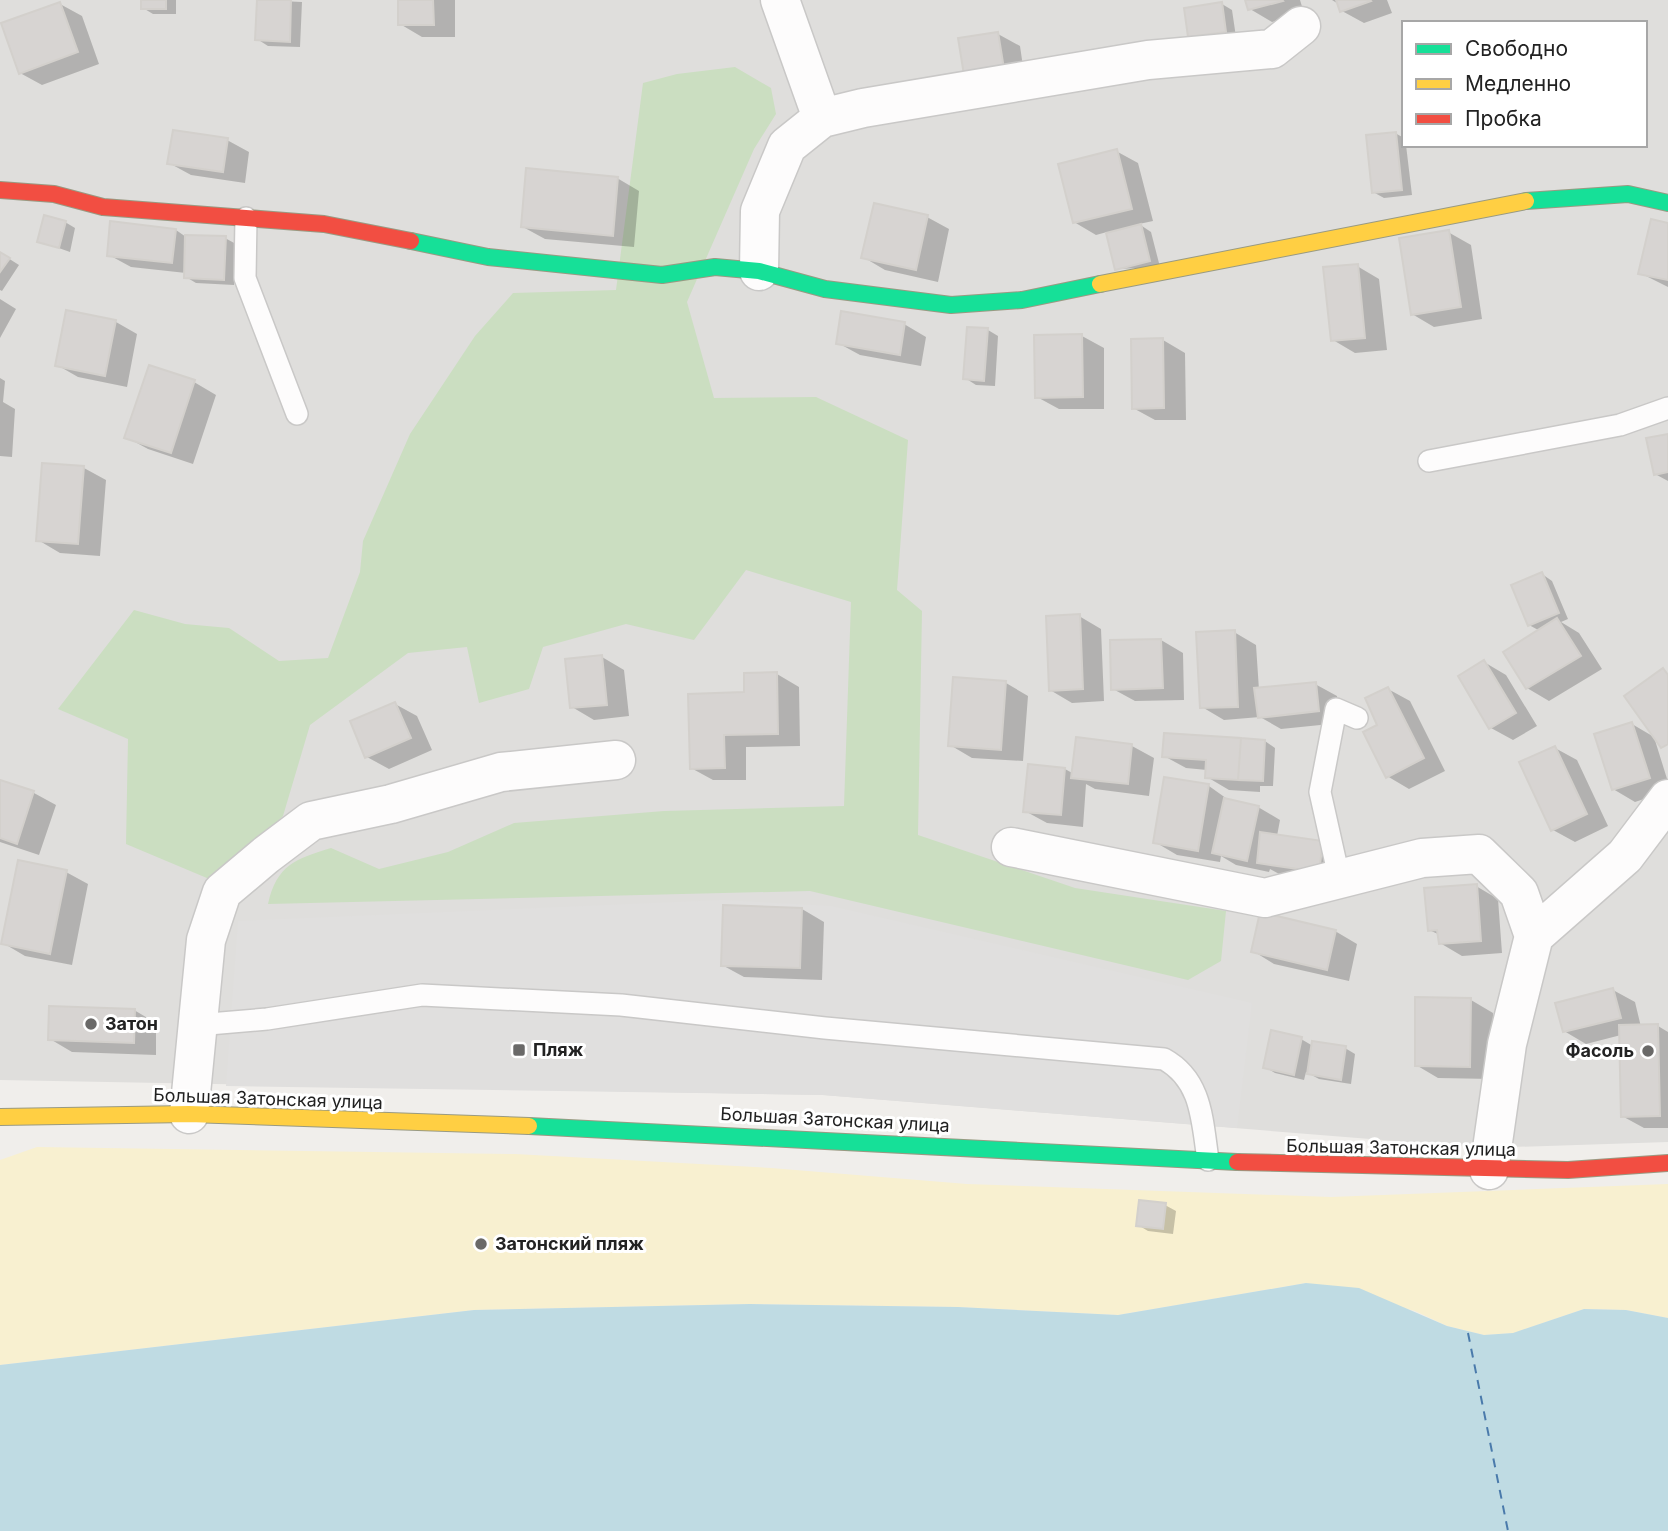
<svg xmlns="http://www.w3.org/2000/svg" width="1668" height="1531" font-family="Inter,sans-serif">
	<rect width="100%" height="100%" fill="#f0eeeb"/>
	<path fill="#dfdedc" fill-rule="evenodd" d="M0 0H1668V1142L1483 1148 823 1095 0 1080ZM1404 23H1645V145H1404Z"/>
	<path fill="#cbdec1" d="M735 67 771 88 776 114 754 149 687 302 714 398 816 397 908 440 897 590 922 611 918 835 1075 888 1226 911 1221 961 1188 980 810 891 268 904C277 865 295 859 331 848L379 869 448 852 514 823 664 811 844 806 851 602 746 570 694 640 626 624 543 647 529 689 479 703 467 647 408 653 310 725 283 816 237 866 214 881 126 844 128 739 58 709 134 610 185 624 229 628 279 661 328 658 360 572 363 541 410 434 475 336 513 293 616 290 643 83 677 74Z"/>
	<path fill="#f8f0d0" d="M37 1147 515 1154 771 1168 967 1184 1331 1197 1668 1184V1318L1626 1310 1584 1309 1514 1333 1484 1335 1447 1326 1415 1311 1306 1283 1118 1315 958 1307 750 1304 474 1310 0 1365V1160Z"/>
	<path fill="#e0dfde" d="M722 900 831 906 1252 1003 1237 1128 823 1095 226 1086 238 921Z"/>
	<path fill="#bfdbe3" d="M1306 1283 1359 1288 1447 1326 1484 1335 1513 1333 1584 1309 1626 1310 1668 1318V1531H0V1365L474 1310 750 1304 958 1307 1118 1315Z"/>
	<path fill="#0003" d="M143 0H176V14H153L143 8Z
		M259 0 302 2 300 47 268 46 257 39Z
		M400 0H455V37H422L400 24Z
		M1247 0H1300L1304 13 1272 22 1250 9Z
		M1332 0H1387L1392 13 1364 23 1342 11 1340 5Z
		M60 4 82 16 99 64 42 85 20 73Z
		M1222 4 1232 10 1236 37 1200 42 1190 36Z
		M998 34 1020 46 1026 87 988 93Z
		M1395 133 1404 138V145H1406L1412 195 1384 198 1373 192Z
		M227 140 249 152 245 183 191 175 169 163Z
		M1116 151 1138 163 1153 221 1139 224 1151 232 1160 267 1117 269 1107 232 1096 235 1074 222Z
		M617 178 639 191 634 247 545 239 523 227Z
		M927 217 949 229 938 282 885 270 863 257Z
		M65 222 75 228 70 252 39 241Z
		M1668 225V287L1640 273Z
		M176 230 186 237 225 238 236 244 234 285 196 283 186 277V273L131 267 109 255Z
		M1448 232 1471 245 1482 319 1434 327 1412 314Z
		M0 253 19 265 2 291 0 290Z
		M1357 266 1379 279 1387 350 1355 353 1333 340Z
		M0 299 16 309 0 338Z
		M116 322 137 334 127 387 78 377 57 365Z
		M904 324 926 337 921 366 860 355 838 343Z
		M988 330 998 336 995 386 976 385 965 378Z
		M1082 336 1104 348V409H1059L1037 397Z
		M1163 340 1185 353 1186 420H1155L1133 408Z
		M150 367 194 382 216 395 193 464 148 449 126 437Z
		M0 378 5 381 3 402 15 409 12 457 0 456Z
		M1668 436V481L1655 474Z
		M84 468 106 480 100 556 60 553 38 540Z
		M1542 574 1552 581 1568 619 1561 622 1579 633 1602 669 1549 701 1527 688 1540 631 1529 625Z
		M1079 616 1101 629 1104 701 1072 703 1050 690Z
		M1234 632 1256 645 1259 690 1315 684 1337 696 1340 723 1281 729 1260 717 1224 720 1202 707Z
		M1161 640 1183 653 1184 700 1135 701 1113 689Z
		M602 657 624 670 629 716 594 720 572 707Z
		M1484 662 1506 675 1537 726 1513 740 1491 728Z
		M777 674 799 687 800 746 746 747V780H713L691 768 746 694Z
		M1006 683 1028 696 1023 761 972 758 950 745Z
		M1388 689 1410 701 1445 771 1409 789 1387 776Z
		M395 704 417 716 432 750 389 769 367 757Z
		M1632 724 1654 737 1668 782V791L1635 802 1613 789Z
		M1265 741 1275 748 1273 786H1260V792L1229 790 1207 777V770L1186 768 1164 756Z
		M1132 746 1154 758 1149 796 1095 789 1086 784 1083 827 1047 823 1025 811 1065 769 1074 774Z
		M1555 748 1577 760 1608 826 1575 842 1553 830Z
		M0 782 34 793 56 805 39 855 0 842Z
		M1209 786 1230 801 1258 807 1280 820 1277 836 1322 842 1341 883 1281 875 1270 869 1269 872 1236 865 1221 856 1220 862 1177 855 1155 842Z
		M66 872 88 884 72 965 25 956 3 943Z
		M1476 886 1498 899 1502 953 1462 956 1440 943V935L1429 930Z
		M802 909 824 922 822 980 744 977 722 965Z
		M1335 931 1357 944 1349 981 1274 964 1253 951Z
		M1613 990 1635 1002 1641 1027 1658 1026 1668 1032V1128H1644L1622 1116 1621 1035 1586 1044 1564 1031Z
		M1471 1000 1493 1013 1492 1079 1438 1078 1416 1065Z
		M134 1010 156 1023V1055L72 1052 50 1039Z
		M1301 1039 1313 1046 1345 1048 1355 1054 1351 1084 1319 1079 1306 1072 1304 1080 1275 1073 1265 1067Z
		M1165 1205 1176 1211 1173 1234 1148 1231 1138 1225Z"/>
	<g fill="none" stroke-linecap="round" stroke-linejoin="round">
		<path stroke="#4a7aab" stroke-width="2" stroke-dasharray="9 7" stroke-linecap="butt" d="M1468 1333 1508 1531"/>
	</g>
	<path fill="#d7d4d2" stroke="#d3d0cc" stroke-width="2" d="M141 0H166V9H141Z
		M257 0H291L290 42 255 40Z
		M398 0H433L434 25H398Z
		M1245 0H1282L1283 1 1248 10Z
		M1336 0H1370L1371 1 1340 12Z
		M60 2 78 52 19 74 1 23Z
		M1222 2 1226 32 1188 37 1184 8Z
		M998 32 1005 75 965 81 958 38Z
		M173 130 228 138 223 172 167 164Z
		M1396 132 1402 190 1372 193 1366 135Z
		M1117 149 1132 209 1073 223 1058 164Z
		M526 168 618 177 613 236 521 227Z
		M874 203 928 215 916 270 861 258Z
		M44 215 66 221 59 248 37 242Z
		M1651 219 1668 223V280L1638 274Z
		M110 221 176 229 172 263 107 256Z
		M1141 224 1150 261 1115 270 1106 233Z
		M1449 230 1461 307 1411 315 1399 238Z
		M185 235 226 236 224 280 184 278Z
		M0 252 10 258 0 272Z
		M1358 264 1365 338 1331 341 1323 267Z
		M66 310 116 320 105 376 55 366Z
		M841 311 905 322 900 355 836 344Z
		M967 327 988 328 984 381 963 379Z
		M1082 334 1083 397 1035 398 1034 335Z
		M1163 338 1164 408 1132 409 1131 339Z
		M149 365 195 380 171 453 124 438Z
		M1668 434V472L1654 475 1646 438Z
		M42 463 84 466 78 544 36 541Z
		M1542 572 1559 613 1528 626 1511 585Z
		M1080 614 1083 689 1049 691 1046 616Z
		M1557 618 1581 656 1526 689 1503 652Z
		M1235 630 1238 707 1200 708 1196 632Z
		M1161 639 1163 688 1111 690 1110 640Z
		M602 655 607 705 570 708 565 659Z
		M1484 660 1516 713 1489 729 1458 676Z
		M1663 668 1668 675V744L1661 748 1624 696Z
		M777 672 778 734 724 735 725 768 690 769 688 694 744 692V673Z
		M953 677 1006 681 1001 750 948 746Z
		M1316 682 1319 711 1258 718 1254 688Z
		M1388 687 1424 758 1386 778 1363 732 1377 725 1365 698Z
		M395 702 411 738 365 758 350 721Z
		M1632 722 1650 778 1612 790 1594 734Z
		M1164 733 1241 738 1238 780 1205 778 1206 760 1162 757Z
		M1076 737 1132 744 1128 784 1071 778Z
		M1241 738 1265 740 1263 781 1238 780Z
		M1555 746 1587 814 1551 831 1519 762Z
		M1028 764 1065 768 1061 815 1023 812Z
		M1164 777 1209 784 1198 851 1153 843Z
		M0 780 34 791 17 844 0 838Z
		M1224 798 1259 806 1247 861 1212 853Z
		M1260 832 1323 841 1319 872 1257 863Z
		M18 860 67 870 50 954 1 944Z
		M1477 884 1481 941 1439 944 1437 930 1428 931 1424 888Z
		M723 905 802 908 800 968 721 966Z
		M1260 912 1336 930 1327 970 1251 952Z
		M1613 988 1621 1018 1563 1032 1555 1003Z
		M1415 997 1471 998 1470 1067 1415 1066Z
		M49 1006 135 1009 134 1043 48 1040Z
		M1658 1024 1660 1116 1621 1117 1619 1025Z
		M1271 1030 1302 1037 1294 1075 1263 1068Z
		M1312 1041 1346 1046 1341 1080 1307 1074Z
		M1139 1200 1166 1203 1163 1229 1136 1226Z"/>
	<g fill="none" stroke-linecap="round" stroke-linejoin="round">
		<defs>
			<path id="lane" d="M246 218 245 278 297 414
				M1429 461 1620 425 1668 408
				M1339 877 1320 792 1336 709 1357 718
				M197 1025 267 1019 422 995 621 1005 825 1028 1164 1059C1202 1080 1202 1120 1208 1160"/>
			<path id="street" d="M780 0 822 118
				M759 271 760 211 787 146 822 118 863 108 1148 60 1272 49 1301 26
				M1011 847 1265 898 1422 858 1479 854 1519 893 1534 936 1507 1044 1489 1170
				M1534 936 1625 856 1668 799
				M189 1114 206 940 222 892 266 855 311 821 391 804 501 772 616 760"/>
			<path id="fast" d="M1526 201 1628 194 1668 203
				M411 241 488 257 662 275 715 267 759 271 825 289 951 305 1022 300 1100 284
				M529 1126 1237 1162"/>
			<path id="slow" d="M1100 284 1526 201
				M0 1117 189 1114 529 1126"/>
			<path id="jam" d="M0 190 54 194 103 207 324 224 411 241
				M1237 1162 1568 1170 1668 1163"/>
		</defs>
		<use href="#lane" stroke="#c9c8c7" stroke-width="24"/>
		<use href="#street" stroke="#c9c8c7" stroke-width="41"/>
		<use href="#fast" stroke="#999a82" stroke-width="18"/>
		<use href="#slow" stroke="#999a82" stroke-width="18"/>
		<use href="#jam" stroke="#999a82" stroke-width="18"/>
		<use href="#lane" stroke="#fdfcfc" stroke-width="21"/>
		<use href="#street" stroke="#fdfcfc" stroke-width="38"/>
		<use href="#fast" stroke="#16e098" stroke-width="16"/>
		<use href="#slow" stroke="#ffcf43" stroke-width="16"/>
		<use href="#jam" stroke="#f24e42" stroke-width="16"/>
	</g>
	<g fill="#6a6968" stroke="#fff" stroke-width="2.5">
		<circle cx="91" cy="1024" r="7"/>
		<rect x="512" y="1043" width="14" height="14" rx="3.5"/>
		<circle cx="1648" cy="1051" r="7"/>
		<circle cx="481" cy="1244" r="7"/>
	</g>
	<g text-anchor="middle" stroke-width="6" stroke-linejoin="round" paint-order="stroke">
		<g font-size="18" font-weight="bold" fill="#222" stroke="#fff" text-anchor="start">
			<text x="105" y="1030">Затон</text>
			<text x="533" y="1056">Пляж</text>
			<text x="1634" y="1057" text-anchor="end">Фасоль</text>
			<text x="495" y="1250">Затонский пляж</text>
		</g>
		<g font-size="18" fill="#222" stroke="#fff">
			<text transform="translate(268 1099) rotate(2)" y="6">Большая Затонская улица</text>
			<text transform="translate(835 1120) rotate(3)" y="6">Большая Затонская улица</text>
			<text transform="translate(1401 1148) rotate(1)" y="6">Большая Затонская улица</text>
		</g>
	</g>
	<rect x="1402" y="21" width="245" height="126" fill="#ffffff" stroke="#a7a7a7" stroke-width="2"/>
	<rect x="1416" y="44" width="35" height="10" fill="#16e098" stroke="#a7a7a7" stroke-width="2"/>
	<text x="1465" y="56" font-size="21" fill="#222222">Свободно</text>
	<rect x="1416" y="79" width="35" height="10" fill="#ffcf43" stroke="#a7a7a7" stroke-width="2"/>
	<text x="1465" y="91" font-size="21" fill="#222222">Медленно</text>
	<rect x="1416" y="114" width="35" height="10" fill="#f24e42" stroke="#a7a7a7" stroke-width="2"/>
	<text x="1465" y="126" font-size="21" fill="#222222">Пробка</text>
</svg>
